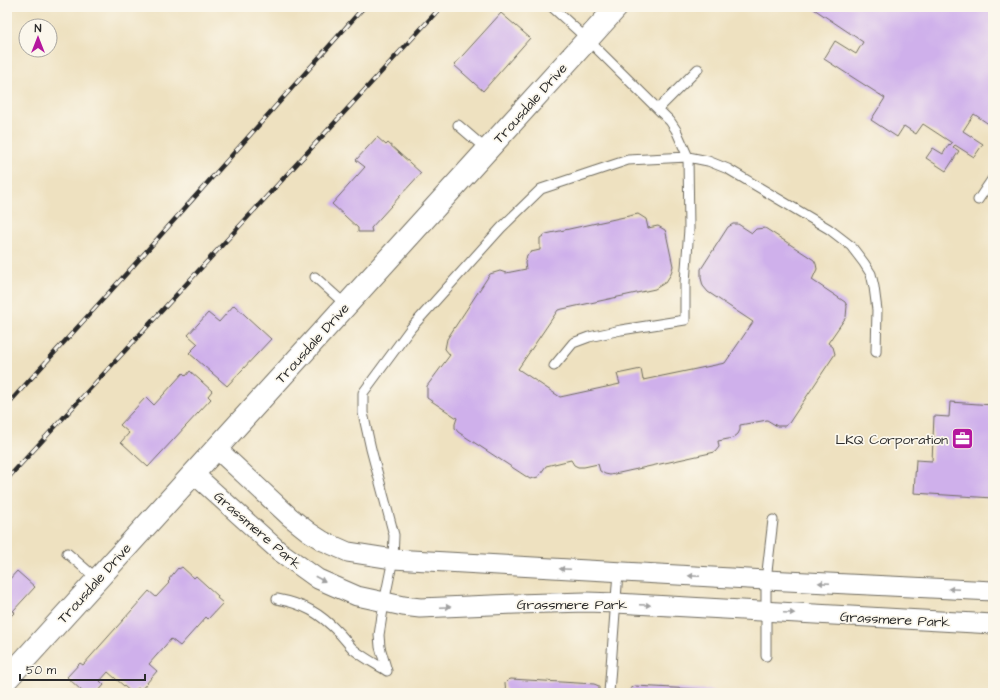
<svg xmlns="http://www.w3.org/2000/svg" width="1000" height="700" font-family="'Architects Daughter',sans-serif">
	<rect width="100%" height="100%" fill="#fbf7ec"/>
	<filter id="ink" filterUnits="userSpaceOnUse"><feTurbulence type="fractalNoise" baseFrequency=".025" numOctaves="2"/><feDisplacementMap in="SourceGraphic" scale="8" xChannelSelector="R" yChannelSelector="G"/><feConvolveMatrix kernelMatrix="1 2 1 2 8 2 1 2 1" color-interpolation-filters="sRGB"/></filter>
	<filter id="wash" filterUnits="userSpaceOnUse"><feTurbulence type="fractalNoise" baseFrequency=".012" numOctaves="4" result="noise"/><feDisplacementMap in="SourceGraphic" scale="16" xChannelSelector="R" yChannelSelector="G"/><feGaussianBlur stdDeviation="0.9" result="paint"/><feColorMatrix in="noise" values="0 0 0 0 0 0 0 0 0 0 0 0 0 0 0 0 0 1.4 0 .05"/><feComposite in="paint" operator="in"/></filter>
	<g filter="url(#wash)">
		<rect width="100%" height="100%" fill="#eee1c0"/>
		<g id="blocks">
			<path fill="#cfb0eb" d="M811 7H993V127L974 114 963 131 983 144 974 157 955 145 953 147 959 151 946 171 926 158 933 148 943 154 949 144 950 145 952 143 923 124 916 134 904 126 897 137 871 120 885 98 824 59 835 41 856 54 863 42Z
				M501 13 530 38 483 91 454 65Z
				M377 137 386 145 388 143 421 173 371 228 372 232H358V228L332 204 365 167 356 160Z
				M638 214 646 219 648 228 658 226 665 230 666 233 673 266 671 274 666 282 655 289 558 310 518 369 560 397 620 384 617 374 641 369 643 380 725 363 753 322 708 292 703 286 701 278V269L728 227 733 224H738L752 233 756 229 765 228 814 260 816 264 817 269 812 280 845 302 847 306 846 317 828 343 833 347 835 354 789 423 785 426H777L767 420 740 425V430L738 434 733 438 718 441 719 447 715 452 610 475 605 474 600 471 598 464 584 467H578L574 465 571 460 546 466 538 477 530 479 458 432 455 428V424L457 418 427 398V386L450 355 445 349 447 339 490 274 500 271 506 273 526 269 525 263 527 255 531 252 540 250V238L546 234Z
				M234 305 271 339 227 386 189 353 198 344 188 335 208 313 219 322Z
				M190 371 212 391 208 396 211 399 148 467 121 442 129 433 120 425 146 397 154 405 183 373 186 376Z
				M950 402 993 405V498L914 493 916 460 932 461 934 416 949 417Z
				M182 567 194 578 196 576 218 596 217 598 223 603 208 619 206 617 180 646 171 639 149 664 157 671 141 690 138 688 132 693 108 672 100 681 104 685 97 693H84L67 677 80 663 83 665 149 591 156 597 169 583 168 582 170 580 169 579 178 568 179 569Z
				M17 571 35 587 13 611 15 612 7 620V582Z
				M511 679 594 684 599 686V693H506L505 683 508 680Z
				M635 686 712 690 720 693H629L630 689Z"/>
		</g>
	</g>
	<g filter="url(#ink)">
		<use href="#blocks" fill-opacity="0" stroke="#6f6b5f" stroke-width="1"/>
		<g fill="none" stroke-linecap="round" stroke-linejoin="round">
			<defs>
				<path id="lane" d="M658 109 698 69
					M458 125 487 150
					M978 200 993 178
					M315 277 346 305
					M554 366 573 343 589 337 621 330 685 320V282L689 229 688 157 708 161 728 169 829 229 851 246 864 263 871 274 874 287 877 310 876 352
					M67 553 97 579
					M277 599C304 604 320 613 339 633 344 638 348 644 353 649 364 658 376 664 387 671L380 647 379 635 384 603 393 559 394 535 371 449 363 413V393L411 328 501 228 541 189 628 160 688 157 676 130 670 121 587 39 552 7
					M766 656V580L773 520
					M609 693 618 572"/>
				<path id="street" d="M217 449 290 517 309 532 323 541 348 552 393 559 766 580 993 591
					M194 474 279 551 318 579 357 596 403 606 420 608 516 604 586 602 616 603 993 624"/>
				<path id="secondary" d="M7 679 617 7"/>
			</defs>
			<use href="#lane" stroke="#6f6b5f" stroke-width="11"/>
			<use href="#street" stroke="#6f6b5f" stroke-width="21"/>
			<use href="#secondary" stroke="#6f6b5f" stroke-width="24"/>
			<use href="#lane" stroke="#fff" stroke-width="9"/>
			<use href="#street" stroke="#fff" stroke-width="19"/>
			<use href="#secondary" stroke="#fff" stroke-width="22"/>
			<defs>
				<path id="rail" d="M7 405 135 264 364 7
					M7 479 441 7"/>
			</defs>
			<use href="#rail" stroke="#2b2b2b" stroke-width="4.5"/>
			<use href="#rail" stroke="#fbf7ec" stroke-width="3" stroke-dasharray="9" stroke-linecap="butt"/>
		</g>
		<defs><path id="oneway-solid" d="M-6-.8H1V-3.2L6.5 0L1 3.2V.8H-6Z"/></defs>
		<g fill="#a0a0a0">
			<use href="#oneway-solid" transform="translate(565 569) rotate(-177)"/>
			<use href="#oneway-solid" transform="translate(694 576) rotate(-177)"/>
			<use href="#oneway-solid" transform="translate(320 579) rotate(28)"/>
			<use href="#oneway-solid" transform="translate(824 583) rotate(-177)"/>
			<use href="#oneway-solid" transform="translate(954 589) rotate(-177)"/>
			<use href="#oneway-solid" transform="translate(645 605) rotate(3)"/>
			<use href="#oneway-solid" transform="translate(445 607) rotate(-2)"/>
			<use href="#oneway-solid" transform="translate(789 613) rotate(3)"/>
		</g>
	</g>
	<defs>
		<symbol id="office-square" viewBox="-11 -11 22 22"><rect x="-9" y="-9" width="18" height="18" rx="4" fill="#b5179e" stroke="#fbf7ec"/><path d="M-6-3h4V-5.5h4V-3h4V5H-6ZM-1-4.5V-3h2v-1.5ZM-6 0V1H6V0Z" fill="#fff"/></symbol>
	</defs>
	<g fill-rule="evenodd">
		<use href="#office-square" x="950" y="426" width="25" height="25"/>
	</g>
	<g text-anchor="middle" stroke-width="3.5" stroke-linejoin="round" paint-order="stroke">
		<g font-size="14" fill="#2b2b2b" stroke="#fbf7ec">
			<text transform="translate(530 103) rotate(-48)" y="5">Trousdale Drive</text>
			<text transform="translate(312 343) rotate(-48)" y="5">Trousdale Drive</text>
			<text transform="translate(258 530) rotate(41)" y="5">Grassmere Park</text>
			<text transform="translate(94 583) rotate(-48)" y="5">Trousdale Drive</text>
			<text x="572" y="609">Grassmere Park</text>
			<text transform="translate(895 619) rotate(3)" y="5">Grassmere Park</text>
		</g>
		<g font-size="14" fill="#2b2b2b" stroke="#fbf7ec" text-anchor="end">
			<text x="948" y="444">LKQ Corporation</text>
		</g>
	</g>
	<rect width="1000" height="700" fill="none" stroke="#fbf7ec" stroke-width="24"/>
	<g transform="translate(38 38)"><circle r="19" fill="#fbf7ec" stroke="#a8a59f"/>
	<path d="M0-3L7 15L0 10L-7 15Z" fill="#b5179e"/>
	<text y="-6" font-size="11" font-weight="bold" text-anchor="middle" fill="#2b2b2b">N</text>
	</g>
	<path d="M20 674v6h125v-6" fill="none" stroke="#2b2b2b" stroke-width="2"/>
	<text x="26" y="674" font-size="12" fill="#2b2b2b" stroke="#fbf7ec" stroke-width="3" paint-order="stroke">50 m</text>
</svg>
